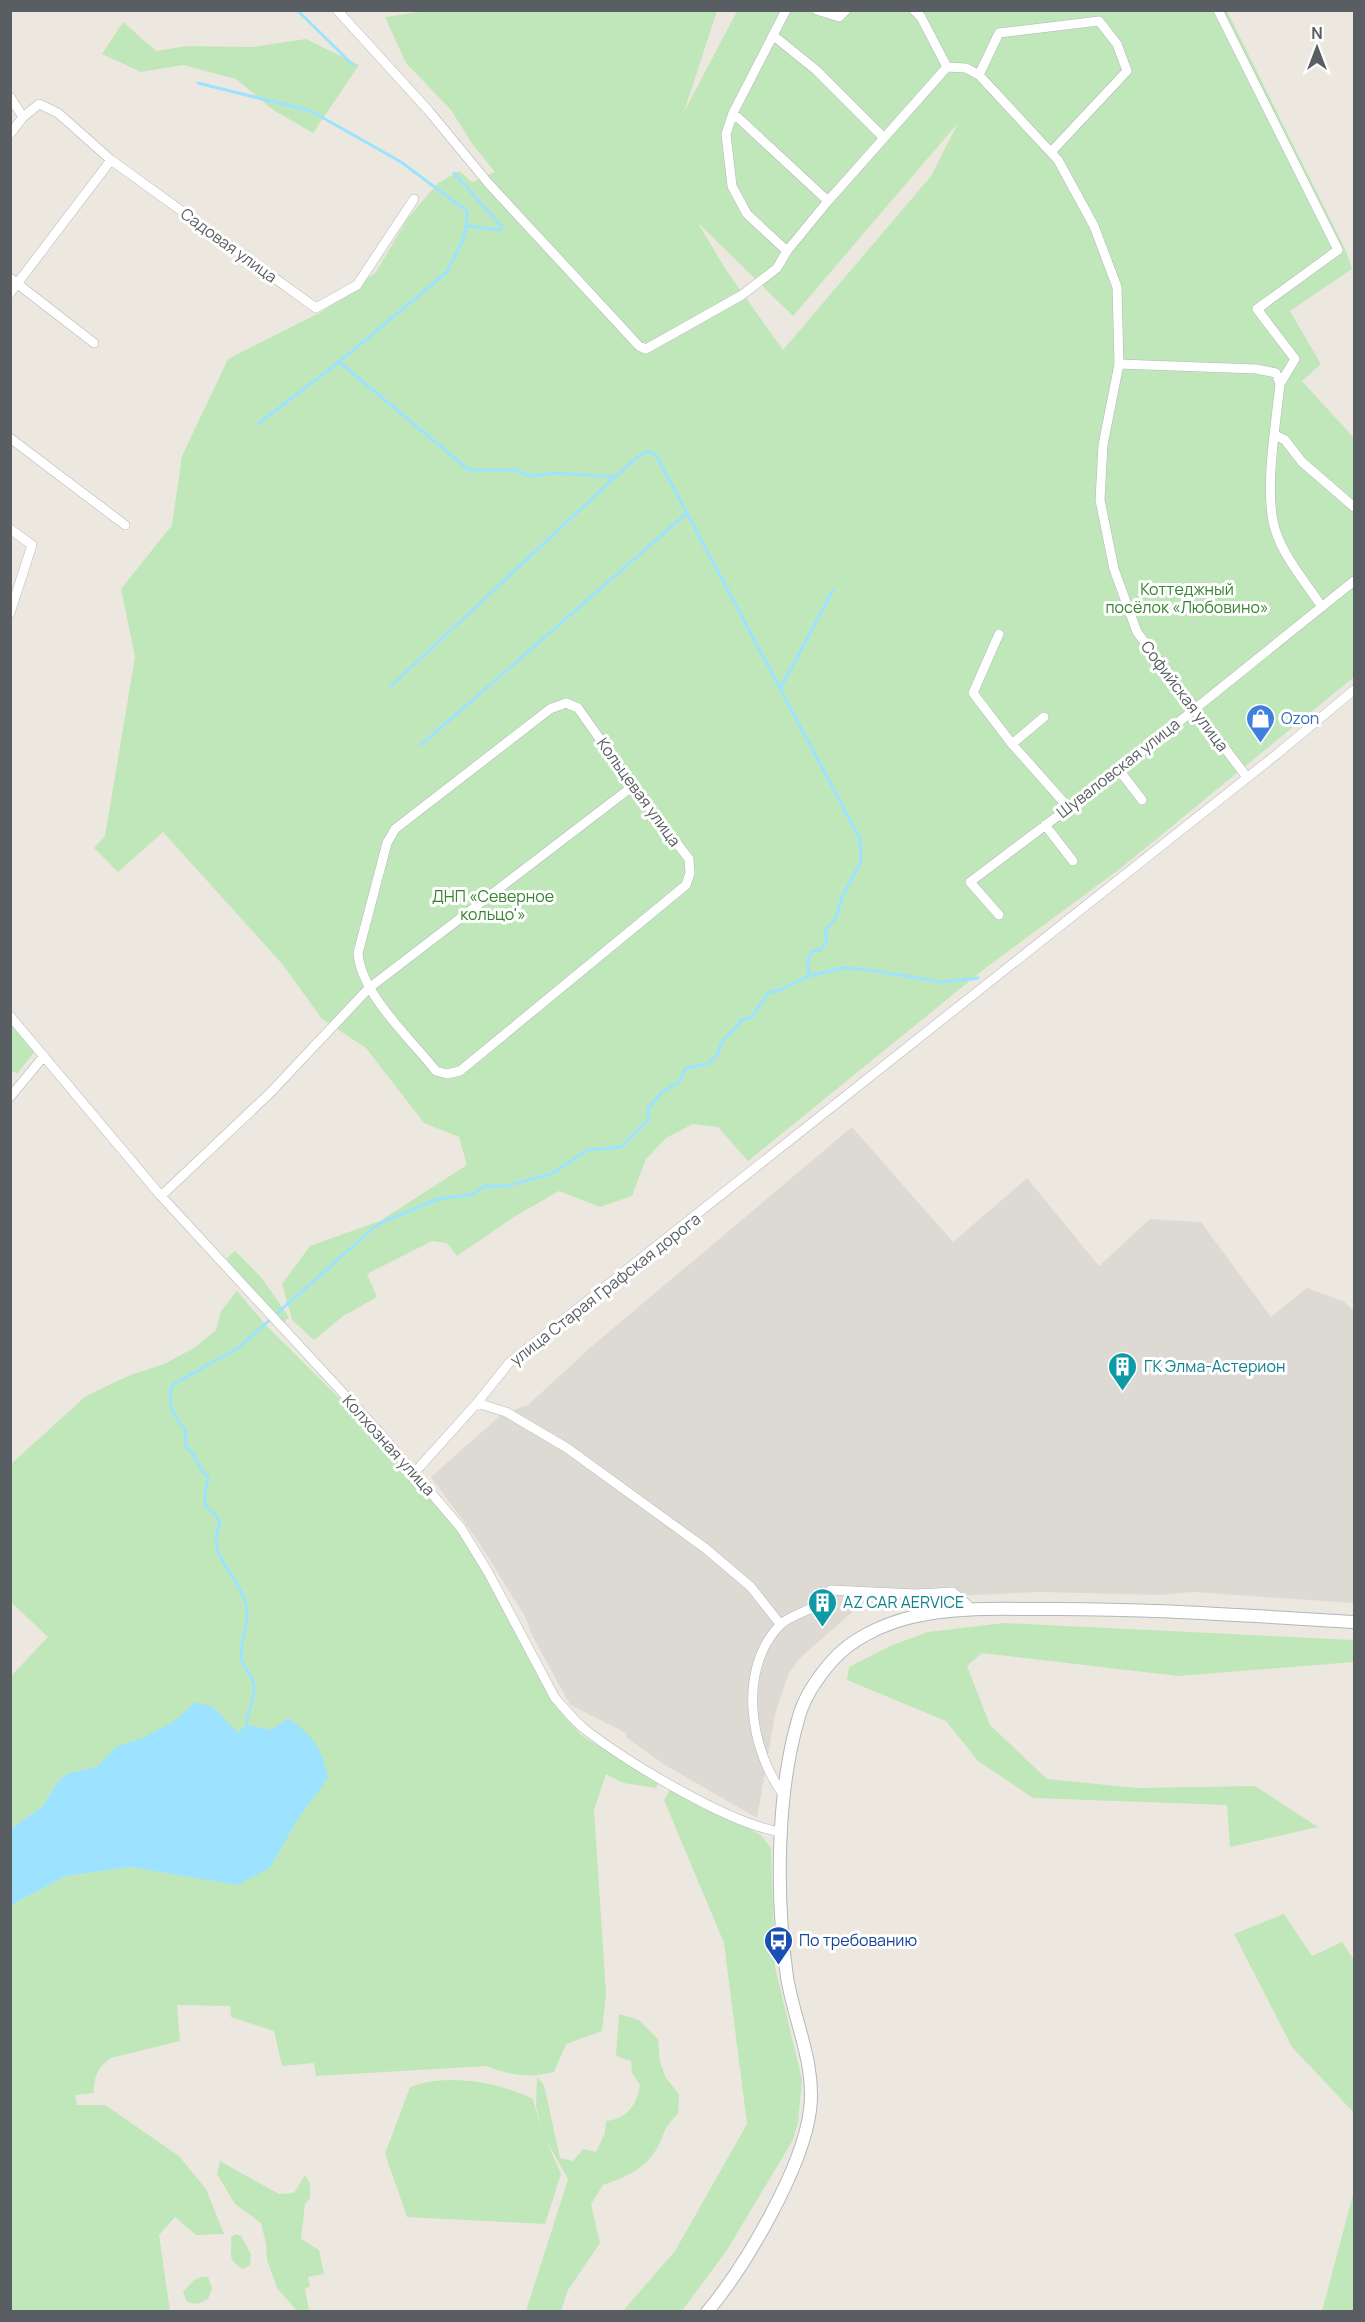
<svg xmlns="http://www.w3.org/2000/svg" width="1365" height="2322" font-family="Manrope,sans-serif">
	<rect width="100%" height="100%" fill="#ede8df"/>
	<path fill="#dddad4" d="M852 1127 953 1242 1027 1178 1099 1266 1150 1219 1201 1222 1271 1317 1307 1288 1343 1301 1354 1311V1603L1193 1592 1160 1595 1040 1592 866 1600 801 1657 789 1673 776 1710 757 1818 665 1765 626 1737V1733L570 1705 531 1633 526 1618 476 1538 431 1477 502 1414 528 1405 591 1347Z"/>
	<path fill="#c0e7b9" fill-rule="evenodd" d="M432 10 717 11 684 112 737 11H1227L1346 251 1352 269 1290 311 1321 364 1302 381 1354 438V677L1121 868 987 967 748 1161 718 1127 693 1124 666 1138 646 1159 632 1196 600 1207 559 1191 514 1217 457 1256 447 1243 432 1241 367 1274 377 1297 343 1316 314 1340 292 1320 282 1284 310 1246 380 1221 467 1165 459 1137 424 1123 366 1048 322 1019 283 965 163 832 118 872 94 848 105 836 135 657 121 589 172 525 182 456 228 359 321 312 376 272 408 218 438 183 459 171 472 182 495 172 473 145 451 110 406 63 385 17ZM958 123 931 176 783 350 726 270 698 223 793 316Z
		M123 22 156 51 186 46 253 47 306 39 359 65 313 133 273 110 236 79 183 65 141 72 102 54Z
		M10 1023 35 1051 17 1074 14 1071 11 1074Z
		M235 1251 261 1277 289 1317 283 1324 226 1259Z
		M237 1291 265 1324 386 1445 456 1529 486 1577 555 1706 582 1736 659 1782 656 1788 623 1783 606 1774 594 1810 606 1994 602 2031 566 2044 554 2072C529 2078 511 2076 487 2066L316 2076 314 2063 282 2066 274 2031 231 2017 230 2006 177 2005 180 2041 111 2058C97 2068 94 2077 94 2093L75 2095 77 2105H105L179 2156 206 2189 224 2234 196 2235 175 2217 159 2235 170 2311H11V1905L66 1876 131 1867 97 1767 69 1773 59 1780 43 1806 11 1829 10 1677 48 1637 11 1602V1464L86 1396 130 1375 164 1364 194 1348 216 1330 221 1311Z
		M1004 1623 1354 1640V1662L1178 1676 982 1653 967 1666 990 1725 1047 1779 1137 1788 1255 1786 1318 1827 1230 1847 1227 1805 1033 1798 978 1761 946 1721 847 1680 849 1667 890 1646 928 1632Z
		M671 1788 761 1835 771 1848 775 1967 802 2080 798 2122 793 2140 727 2250 682 2311 622 2312 675 2251 747 2124 724 1943 664 1800Z
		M1284 1914 1312 1956 1342 1942 1354 1960V2113L1292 2047 1234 1934Z
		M619 2014 639 2020 658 2039 660 2062 666 2078 679 2094 678 2114C660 2130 665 2138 654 2153 640 2172 623 2178 603 2185L591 2204 600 2243 568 2290 561 2311H526L568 2179 546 2140 561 2174 545 2224 407 2217 385 2154 410 2087C447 2073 499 2082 533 2099L543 2135 536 2106 537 2077 544 2085 560 2158 573 2161 583 2149 596 2152 605 2133 606 2121C627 2119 637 2105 640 2085L632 2073 631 2061 616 2056Z
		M220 2161 279 2194 294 2193 305 2175 310 2184V2198L305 2204 301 2239 319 2250 324 2274 308 2277 310 2286 305 2289 309 2311H297L277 2288 267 2260 266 2244 261 2223 235 2204 217 2174Z
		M1354 2191V2311H1322Z
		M236 2234 241 2236 251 2254 250 2265 243 2269C225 2258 233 2254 231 2237Z
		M202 2277H208L212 2288 208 2299 198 2304 187 2302 183 2292 194 2280Z"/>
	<path fill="#9de3ff" d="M195 1702 213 1707 237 1732 249 1725 271 1730 288 1718C312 1735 323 1749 328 1778L297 1820 270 1868 237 1885 131 1867 66 1876 11 1905V1829L43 1806 59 1780 69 1773 97 1767 116 1747 142 1738 176 1720Z"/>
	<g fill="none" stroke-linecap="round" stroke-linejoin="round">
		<path stroke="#9de3ff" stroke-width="3" d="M297 10 353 65
			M198 83 311 111 401 162 467 211C467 242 458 246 447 272L339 362
			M454 173 501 226 500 230 467 226
			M259 423 339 362 469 470H514L532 476 555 473 615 477
			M780 689 833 590
			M421 745 687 513
			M809 976 843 968 870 970 941 982 978 978
			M246 1726C247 1712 256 1699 254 1685 253 1675 241 1666 241 1655 241 1638 250 1622 246 1604 240 1577 204 1554 220 1524 217 1515 214 1514 208 1508 200 1499 208 1487 208 1477 196 1468 200 1457 186 1447L185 1429C173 1416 167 1403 172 1385L238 1348 378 1224 438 1199 471 1195 485 1186H506L551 1174 588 1150 621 1147 648 1120V1109L661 1093 680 1081 685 1069 709 1063 718 1054C720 1036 734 1034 741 1020L752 1017 768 993 782 989 809 976 808 960 812 951 820 950 827 941 825 930 836 918 842 897 861 861 860 839 656 455 648 451 640 455 615 477 391 686"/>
		<defs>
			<path id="minor" d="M337 10 428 110 489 184 639 346 646 349 742 295 777 268 787 251 828 201 947 67 966 68 979 75 1058 160 1094 226 1117 287 1119 364 1103 445 1100 500 1114 569 1137 632 1246 776
				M786 10 733 113 726 134 732 186 747 214 787 251
				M817 10 839 17 846 10
				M914 10 921 17 947 67
				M1218 10 1338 250 1257 309 1295 359 1280 384
				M774 36 816 70 883 137
				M979 75 999 33 1099 21 1117 44 1127 71 1051 152
				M10 97 23 117
				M733 113 828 201
				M10 134 23 117 39 104 58 113 111 160 316 308 357 285 414 199
				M10 278 94 343
				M10 293 111 160
				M1119 364 1256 369 1276 373 1280 384C1276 423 1263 497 1276 532 1285 559 1307 584 1322 607
				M1275 435 1285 440 1302 462 1354 507
				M10 438 125 525
				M10 529 32 545 10 613
				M999 634 973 693 1012 744 1068 807
				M566 703 578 708 633 786 689 859 690 873 686 885 460 1071 447 1074 436 1071C410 1038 361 994 358 953L387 843 395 829 550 709Z
				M1012 744 1044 717
				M1119 770 1142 800
				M1045 825 1073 861
				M999 915 970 882 1119 770 1354 581
				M10 1016 161 1196 380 1433 461 1528 488 1572 555 1698C565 1709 575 1722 587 1731 629 1763 732 1826 782 1832
				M10 1097 44 1056
				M161 1196 270 1093 369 988 633 786
				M477 1403 506 1412 567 1448 705 1548 751 1587 780 1624
				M415 1472 477 1403 509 1363 1277 754 1354 690
				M785 1797C750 1751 737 1671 779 1626 788 1616 804 1613 815 1606 821 1602 826 1595 831 1590L916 1594 953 1592 972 1609"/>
			<path id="secondary" d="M707 2312C745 2267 803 2168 810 2110 816 2064 794 2021 787 1977 776 1899 776 1796 798 1720 803 1699 818 1677 832 1661 851 1639 883 1624 912 1617 954 1607 998 1609 1040 1609 1145 1608 1250 1616 1354 1622"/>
		</defs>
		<use href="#minor" stroke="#b2b7bb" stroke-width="10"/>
		<use href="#secondary" stroke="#b1b7bc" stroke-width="14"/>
		<use href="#minor" stroke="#fff" stroke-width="9"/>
		<use href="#secondary" stroke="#fff" stroke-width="12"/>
	</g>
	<defs>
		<symbol id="shop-pin" viewBox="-11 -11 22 30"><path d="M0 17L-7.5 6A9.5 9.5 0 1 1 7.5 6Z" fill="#3f7fe0" stroke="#fff"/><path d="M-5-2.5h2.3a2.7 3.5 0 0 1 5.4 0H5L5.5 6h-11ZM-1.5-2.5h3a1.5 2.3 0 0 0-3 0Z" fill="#fff"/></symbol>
		<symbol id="building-pin" viewBox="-11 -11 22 30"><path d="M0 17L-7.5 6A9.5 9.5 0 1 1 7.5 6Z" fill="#0f9aa8" stroke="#fff"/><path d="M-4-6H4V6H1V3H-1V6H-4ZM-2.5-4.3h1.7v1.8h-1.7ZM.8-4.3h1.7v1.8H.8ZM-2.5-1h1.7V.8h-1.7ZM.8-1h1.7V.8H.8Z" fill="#fff"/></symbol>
		<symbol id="bus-pin" viewBox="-11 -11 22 30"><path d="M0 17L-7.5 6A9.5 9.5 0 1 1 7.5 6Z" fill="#1a4fb4" stroke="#fff"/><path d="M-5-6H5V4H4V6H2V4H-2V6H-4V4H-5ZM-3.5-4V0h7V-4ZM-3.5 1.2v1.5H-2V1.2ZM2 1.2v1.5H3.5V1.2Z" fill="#fff"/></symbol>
	</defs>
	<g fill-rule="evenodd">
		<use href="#shop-pin" x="1244" y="702" width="33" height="45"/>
		<use href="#building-pin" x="1106" y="1350" width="33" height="45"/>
		<use href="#building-pin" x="806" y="1586" width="33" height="45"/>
		<use href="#bus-pin" x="762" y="1924" width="33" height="45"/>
	</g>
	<g text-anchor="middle" stroke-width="6" stroke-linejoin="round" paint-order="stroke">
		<g font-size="16" fill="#585e62" stroke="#fff">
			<text transform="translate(229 245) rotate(36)" y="6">Садовая улица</text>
			<text transform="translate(1185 696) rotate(53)" y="6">Софийская улица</text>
			<text transform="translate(1118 768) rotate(-38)" y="6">Шуваловская улица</text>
			<text transform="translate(639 792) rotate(54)" y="6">Кольцевая улица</text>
			<text transform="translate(605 1289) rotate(-38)" y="6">улица Старая Графская дорога</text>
			<text transform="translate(389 1445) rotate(48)" y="6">Колхозная улица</text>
		</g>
		<g font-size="16" fill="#37842e" stroke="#fff">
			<text x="1187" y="595">Коттеджный<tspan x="1187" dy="18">посёлок «Любовино»</tspan></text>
			<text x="493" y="902">ДНП «Северное<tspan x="493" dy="18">кольцо'»</tspan></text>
		</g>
		<g font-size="16" fill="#366cbe" stroke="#fff" text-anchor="start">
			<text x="1281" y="724">Ozon</text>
		</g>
		<g font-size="16" fill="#0d838f" stroke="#fff" text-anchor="start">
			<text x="1144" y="1372">ГК Элма-Астерион</text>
			<text x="843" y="1608">AZ CAR AERVICE</text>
		</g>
		<g font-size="16" fill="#164399" stroke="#fff" text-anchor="start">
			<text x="799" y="1946">По требованию</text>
		</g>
	</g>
	<rect width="1365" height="2322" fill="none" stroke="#585e62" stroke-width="24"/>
	<g transform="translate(1317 48)" stroke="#ffffff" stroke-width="4.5" paint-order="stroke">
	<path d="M0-4.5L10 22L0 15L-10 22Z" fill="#585e62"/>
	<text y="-9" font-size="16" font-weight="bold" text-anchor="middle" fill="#585e62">N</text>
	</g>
</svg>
